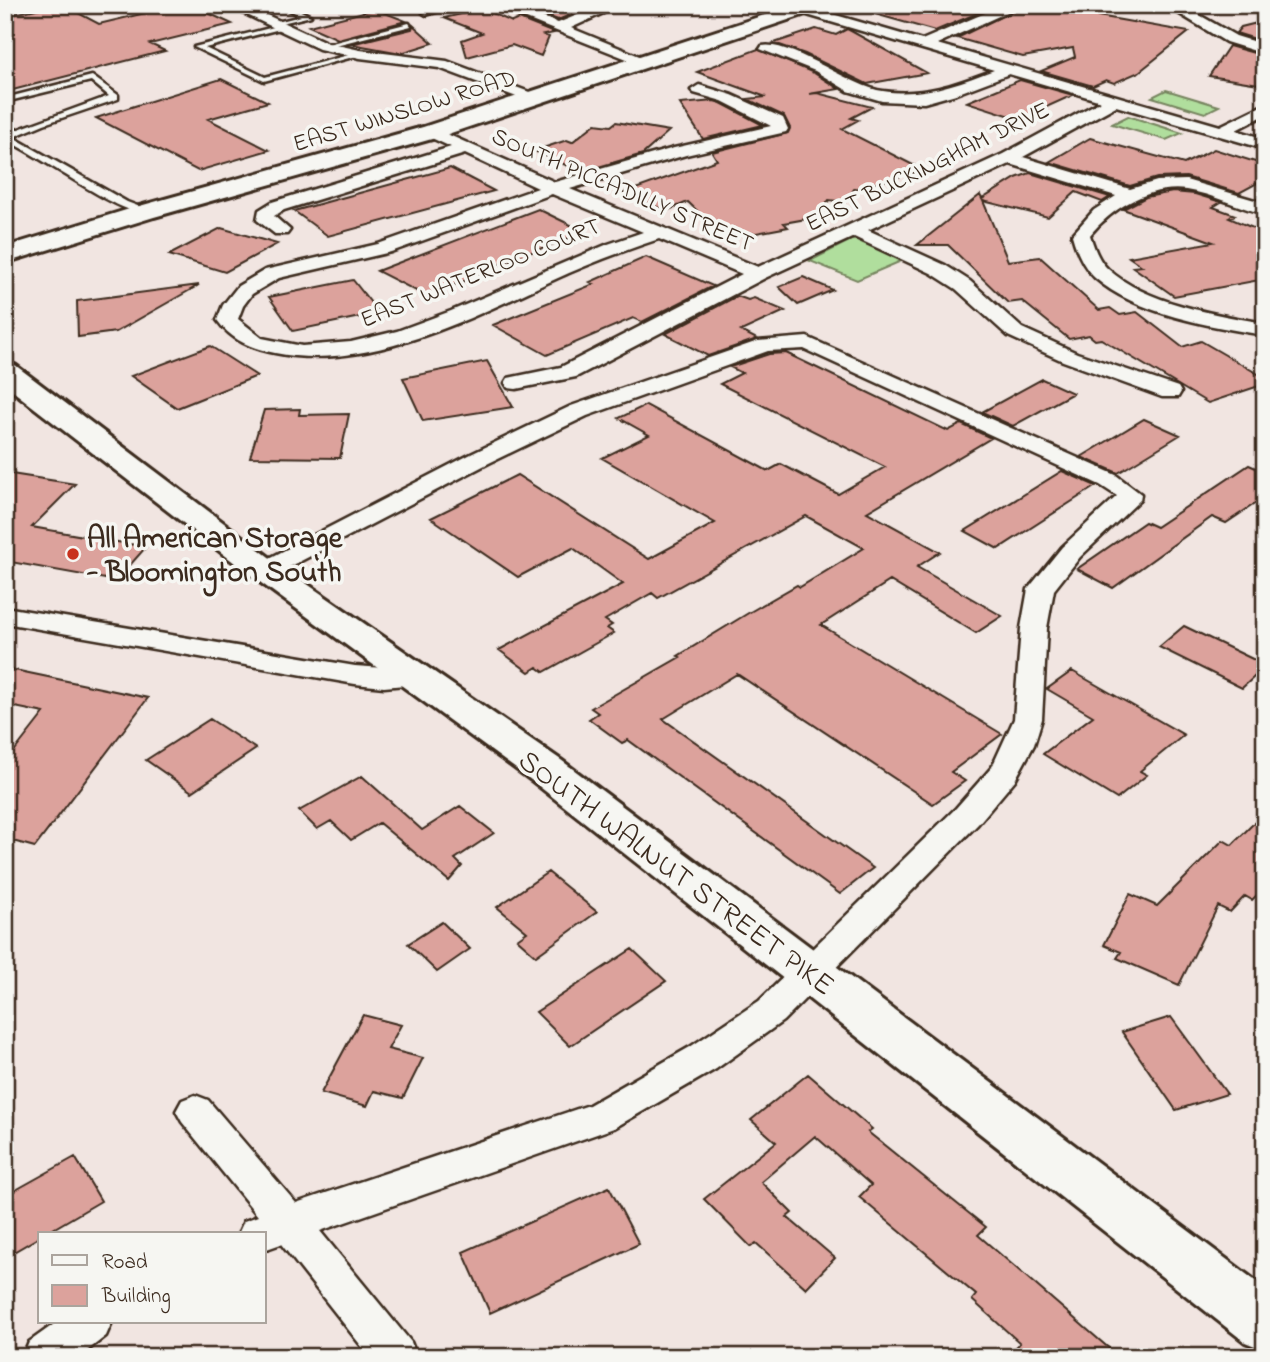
<svg xmlns="http://www.w3.org/2000/svg" width="1270" height="1362" font-family="'Indie Flower',sans-serif">
	<rect width="100%" height="100%" fill="#f1e5e1"/>
	<filter id="ink" filterUnits="userSpaceOnUse"><feTurbulence type="fractalNoise" baseFrequency=".0143" numOctaves="2"/><feDisplacementMap in="SourceGraphic" scale="14" xChannelSelector="R" yChannelSelector="G"/><feConvolveMatrix kernelMatrix="1 2 1 2 8 2 1 2 1" color-interpolation-filters="sRGB"/></filter>
	<g filter="url(#ink)">
		<path fill="#b0de9d" stroke="#76845e" stroke-width="2" d="M1166 90 1219 106 1205 113 1152 97Z
			M1128 116 1182 133 1166 140 1112 124Z
			M851 240H859L906 259 857 280 810 261Z"/>
		<path fill="#dca29c" stroke="#3b2a1e" stroke-width="2" d="M54 5H63L99 24 179 5H191L232 24 150 44 165 51 5 92V16Z
			M556 5H594L558 20 537 12Z
			M877 5H921L958 12V5H997L935 31 875 14Z
			M1025 5H1115L1093 15 1189 32 1139 72 1114 83 1106 80 1093 86 1041 71 1075 57 1073 48 1023 57 957 38Z
			M375 9 406 21 338 39 309 26Z
			M483 9 512 22 519 19 554 33 544 35 549 37 541 56 512 45 467 57 462 40 482 33 444 18Z
			M1265 21V42L1236 33 1241 27Z
			M413 25 433 43 401 53 351 44 412 29Z
			M816 29 836 35 847 29 851 31 927 73 867 84 805 54 774 43Z
			M1229 46 1265 56V85L1209 76Z
			M758 49 814 73 839 89 809 94 817 93 872 107 851 118 858 120 842 129 923 170 854 189 845 202 829 200 817 217 784 223 788 227 746 235 742 231 722 235 688 202 666 211 624 193 717 160 712 152 788 133 790 128 784 116 747 99 766 97 697 72Z
			M221 79 268 102 208 119 269 150 198 171 96 118Z
			M1020 80 1073 95 1020 119 967 102Z
			M714 101 721 103 763 125 703 139 680 104Z
			M616 122 669 131 643 154 581 172 534 151 567 140 572 142 595 124 611 126Z
			M1090 138 1184 164 1214 149 1265 165V179L1239 193 1186 177 1157 178 1130 186 1049 162Z
			M450 168 494 191 328 236 294 211Z
			M1030 173 1110 197 1102 202 1076 192 1048 217 983 201 1008 261 1040 257 1099 310 1110 308 1120 315 1137 312 1182 347 1201 341 1265 378V384L1208 403 1101 339 1095 340 1089 335 1069 339 1022 301 1008 303 948 245H917L980 195 982 199 1016 178Z
			M1173 192 1195 194 1221 202 1213 207 1235 215 1229 218 1265 233V279L1174 296 1133 267 1142 266 1129 257 1213 242 1123 209 1146 197Z
			M538 209 585 232 484 270 487 272 426 296 377 271Z
			M221 228 277 244 225 272 169 255Z
			M646 257 713 286 642 322 633 318 547 355 493 325 594 284 590 282Z
			M803 277 833 290 798 305 779 287Z
			M353 280 379 313 293 331 269 297Z
			M199 285 116 332 78 337 77 301Z
			M737 296 748 300 754 298 785 311 741 331 757 339 708 356 665 334Z
			M210 346 257 376 177 408 131 376Z
			M786 353 948 431 961 424 991 438 867 512 940 552 917 567 1002 616 976 633 890 581 821 625 1002 734 951 772 965 781 933 804 737 674 663 719 873 868 840 894 628 740 622 743 589 719 598 713 591 708 680 657 678 656 750 612 797 585 800 587 864 548 806 516 658 598 652 593 605 620 612 625 607 628 614 633 544 672 537 667 529 672 499 650 623 584 573 548 518 577 431 518 517 475 649 559 715 523 602 458 649 435 619 418 646 405 768 471 781 464 838 494 885 467 720 384 742 373 730 367 769 354Z
			M487 361 513 407 423 421 403 378Z
			M1042 379 1073 393 1013 426 982 412Z
			M300 409 299 415 349 414 340 458 250 457 264 410Z
			M1144 419 1180 435 1118 473 1081 457Z
			M1249 465 1265 472V497L1226 523 1212 517 1113 588 1077 569 1145 522 1156 527Z
			M1062 471 1096 486 998 549 965 531Z
			M5 473 75 484 32 527 146 547 116 581 5 561Z
			M1184 626 1265 665V667L1242 688 1159 647Z
			M5 668 148 698 35 847 5 839V763L44 713 5 705Z
			M1072 671 1184 735 1140 771 1147 775 1117 799 1043 754 1093 716 1047 689Z
			M210 719 256 749 192 792 146 760Z
			M362 776 422 830 460 806 494 833 455 859 462 866 449 881 379 823 351 840 331 821 317 829 299 811Z
			M1265 812V887L1252 900 1245 896 1230 912 1218 906 1179 985 1117 958 1121 952 1104 945 1130 894 1157 906 1223 840 1232 845Z
			M548 872 597 912 536 956 517 939 527 932 497 907Z
			M442 922 470 949 437 972 408 944Z
			M632 949 666 981 570 1046 536 1012Z
			M363 1015 401 1025 388 1049 423 1058 403 1098 374 1091 367 1106 321 1093Z
			M1171 1017 1227 1094 1176 1110 1122 1032Z
			M808 1074 872 1129 868 1132 986 1227 978 1235 1119 1357H1007L1020 1343 972 1300 976 1295 859 1197 871 1185 815 1136 761 1182 792 1213 787 1217 835 1258 806 1288 756 1243 751 1247 704 1199 776 1142 751 1120Z
			M75 1157 101 1201 5 1257V1196Z
			M609 1187 639 1244 490 1313 463 1252Z"/>
		<g fill="none" stroke-linecap="round" stroke-linejoin="round">
			<defs>
				<path id="lane" d="M103 5H134L114 11Z
					M280 5H289L311 16 273 25V23L301 16Z
					M447 5H459L426 15 423 13Z
					M409 23 411 26 324 48 320 46Z
					M282 25 284 28 205 48 265 77 360 52 364 54 264 81 194 47Z
					M92 76 118 95V99L44 124 13 137 127 202 148 210V214C118 215 39 154 5 140V134L109 96 91 81 5 102V98Z"/>
				<path id="street" d="M226 5H245L328 43 360 50 447 61 540 96 543 99 540 102H530L439 68 360 58 319 49Z
					M491 5H511L558 23 602 5H621L571 28 654 62 652 65H642Z
					M801 5 922 40 1004 5H1023L937 44 1220 126 1265 104V115L1236 130 1265 139V149L1116 106 1023 157 1130 189 1157 181 1186 180 1265 203V214C1238 208 1213 194 1186 190 1150 185 1112 208 1090 235 1094 247 1098 260 1108 269 1145 303 1216 315 1265 323V335C1212 327 1136 314 1095 278 1083 267 1076 250 1072 235L1094 210 1116 196 1010 164 868 230 945 265 970 281 1022 328 1077 353 1178 387 1181 392 1178 397H1162L1063 361 1008 336 956 289 931 273 854 237 765 278 576 377 516 389 508 388 505 383 508 378 561 367 742 274 659 239C629 249 599 260 569 273 482 312 373 373 275 353 251 348 232 341 217 320L223 305 238 286 265 270 378 244 538 188 465 154 284 210 274 216 290 230 287 234H275L257 220 259 210 272 202 451 147 425 135 423 132 431 127 555 182 674 148 771 126 722 101 694 93 691 90 699 85 732 95 783 118 788 129 786 132 686 155 570 189 758 267 1003 154 1101 101 1009 74 956 94 924 103 882 101 848 91 815 71 760 49 762 46C790 40 851 87 883 91 924 97 957 84 994 70L797 12 795 9ZM552 194 643 232 608 244 451 311 397 331 351 342 302 346 262 338 238 319 243 306 252 294 279 278 391 252Z
					M1165 5H1182L1236 36 1265 45V54L1226 42Z
					M807 337 1116 475 1141 494 1140 500 1080 557 1054 590 1047 628 1042 719 1034 745 1015 780 978 824 783 1021 716 1069 614 1128 320 1231 411 1342 417 1357H370L281 1244 264 1250V1234H238L244 1221 258 1216 182 1122 176 1111 182 1100 195 1095 208 1100 296 1203 589 1105 690 1047 759 1001 956 808 992 767 1014 719 1021 628 1028 589 1062 547 1117 496 1100 485 804 349 768 351 587 416 489 463 274 575 265 578 256 575 252 570 256 565 473 453 571 406 758 341Z
					M5 607 355 666 426 671 430 677 426 683 384 687 355 684 5 623Z
					M57 1322H112L106 1336 79 1357H23L29 1342Z"/>
				<path id="secondary" d="M795 5H823L821 9 439 137 154 217 5 263V247L136 207 423 127Z
					M5 362 15 365 277 563 561 760 1265 1288V1350L1245 1342 531 780 253 577 5 385Z"/>
			</defs>
			<use href="#lane" stroke="#3b2a1e" stroke-width="5"/>
			<use href="#street" stroke="#3b2a1e" stroke-width="5"/>
			<use href="#secondary" stroke="#3b2a1e" stroke-width="6"/>
			<use href="#lane" fill="#f6f6f2" fill-rule="evenodd"/>
			<use href="#street" fill="#f6f6f2" fill-rule="evenodd"/>
			<use href="#secondary" fill="#f6f6f2" fill-rule="evenodd"/>
		</g>
	</g>
	<circle fill="#c8321e" stroke="#f6f6f2" stroke-width="2.5" cx="73" cy="554" r="7"/>
	<g text-anchor="middle" stroke-width="7" stroke-linejoin="round" paint-order="stroke">
		<g font-size="24" fill="#3b2a1e" stroke="#f6f6f2">
			<text transform="translate(404 110) rotate(-17)" y="8">EAST WINSLOW ROAD</text>
			<text transform="translate(927 166) rotate(-26)" y="8">EAST BUCKINGHAM DRIVE</text>
			<text transform="translate(623 189) rotate(23)" y="8">SOUTH PICCADILLY STREET</text>
			<text transform="translate(480 272) rotate(-22)" y="8">EAST WATERLOO COURT</text>
		</g>
		<g font-size="30" font-weight="bold" fill="#3b2a1e" stroke="#f6f6f2" text-anchor="start">
			<text x="87" y="547">All American Storage<tspan x="87" dy="34">- Bloomington South</tspan></text>
		</g>
		<g font-size="30" fill="#3b2a1e" stroke="#f6f6f2">
			<text transform="translate(677 872) rotate(37)" y="10">SOUTH WALNUT STREET PIKE</text>
		</g>
	</g>
	<rect width="1270" height="1362" fill="none" stroke="#f6f6f2" stroke-width="28"/>
	<rect x="14" y="14" width="1242" height="1334" fill="none" stroke="#3b2a1e" stroke-width="2.5" filter="url(#ink)"/>
	<rect x="38" y="1232" width="228" height="91" fill="#f6f6f2" stroke="#aba49d" stroke-width="2"/>
	<rect x="52" y="1255" width="35" height="10" fill="#f6f6f2" stroke="#aba49d" stroke-width="2"/>
	<text x="102" y="1268" font-size="21" fill="#3b2a1e">Road</text>
	<rect x="52" y="1285" width="35" height="21" fill="#dca29c" stroke="#aba49d" stroke-width="2"/>
	<text x="102" y="1302" font-size="21" fill="#3b2a1e">Building</text>
</svg>
